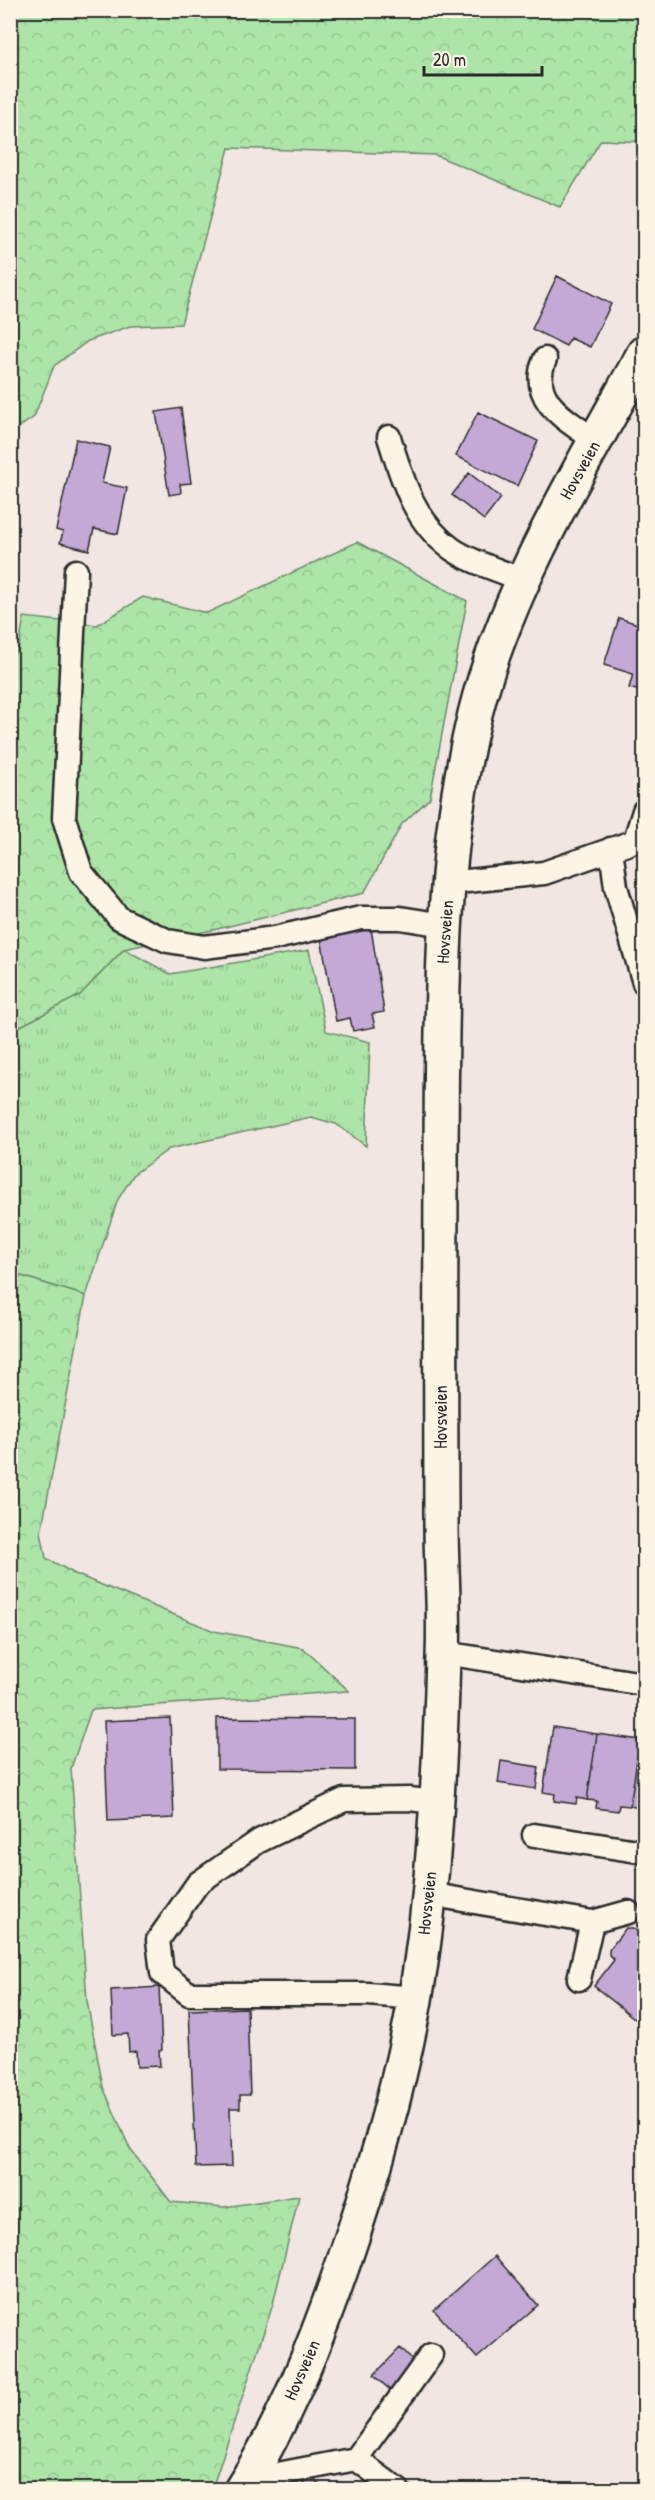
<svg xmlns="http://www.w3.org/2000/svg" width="655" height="2500" font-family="'Patrick Hand',sans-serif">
	<defs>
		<pattern id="grass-tufts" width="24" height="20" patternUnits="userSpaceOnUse" patternTransform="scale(1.5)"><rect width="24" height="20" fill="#ade5a9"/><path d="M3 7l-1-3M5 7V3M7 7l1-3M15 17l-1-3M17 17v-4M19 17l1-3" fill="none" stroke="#95c592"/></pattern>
		<pattern id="forest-crowns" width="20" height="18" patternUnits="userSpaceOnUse" patternTransform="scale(1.5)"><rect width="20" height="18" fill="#ade5a9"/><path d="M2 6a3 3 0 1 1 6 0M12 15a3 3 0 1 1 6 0" fill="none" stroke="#95c592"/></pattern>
	</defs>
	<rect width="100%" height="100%" fill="#f1e6e2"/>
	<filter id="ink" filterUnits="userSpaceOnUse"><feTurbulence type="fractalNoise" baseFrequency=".0167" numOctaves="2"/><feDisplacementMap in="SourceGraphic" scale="12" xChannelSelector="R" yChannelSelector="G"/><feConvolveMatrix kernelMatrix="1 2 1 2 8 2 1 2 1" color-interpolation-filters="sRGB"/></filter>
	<g filter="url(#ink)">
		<path fill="url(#grass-tufts)" stroke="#6c886a" stroke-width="1.5" d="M124 949 170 974 309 950 326 1031 370 1042 366 1146 336 1124 311 1117 169 1149 134 1174 118 1199 86 1296 21 1276 11 1292V1031L80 995Z"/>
		<path fill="url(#forest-crowns)" stroke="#6c886a" stroke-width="1.5" d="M11 10 644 11V142L601 140 560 207 435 155 229 148 181 324 130 326 88 341 54 366 34 417 11 433Z
			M357 542 467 601 430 798 402 824 364 893 217 929 124 949 80 995 11 1031 10 661 19 647 24 617 97 625 143 597 207 613Z
			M21 1276 86 1296 41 1532 46 1558 75 1574 214 1631 303 1648 349 1691 91 1710 71 1768 87 2001 103 2087 130 2149 171 2202 224 2207 299 2196 273 2304 212 2489H11L10 1292Z"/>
		<path fill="#c4a9d7" stroke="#2b2b2b" stroke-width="1.5" d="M557 276 611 304 590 347 570 338 566 346 532 329Z
			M181 408 191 483 180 484 181 493 169 495 156 412Z
			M478 412 538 441 517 486 456 456Z
			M76 439 110 447 102 483 127 488 118 534 94 529 89 550 60 543 63 532 56 530Z
			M469 473 501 498 484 520 452 495Z
			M619 618 644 626V692L629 688 633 674 604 665Z
			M371 928 384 1012 372 1014 375 1027 353 1031 350 1018 336 1021 321 938Z
			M170 1718 174 1818 108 1821 104 1721Z
			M217 1718 355 1719V1770L217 1769Z
			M553 1727 597 1734 587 1800 577 1798 576 1804 554 1801 555 1794 543 1792Z
			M597 1734 640 1740 630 1806 619 1805 618 1811 596 1808 597 1801 587 1800Z
			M640 1740 644 1741V1816L638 1815 639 1808 630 1806Z
			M501 1761 539 1767 536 1789 498 1783Z
			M644 1924V2026L594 1986 614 1960 609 1955V1950L626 1928H633L638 1932Z
			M159 1987 162 2050 159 2051 160 2066 137 2067 136 2051 129 2052 128 2034 113 2035 111 1990Z
			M247 2008 250 2095H240V2108H230L232 2166 196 2167 189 2010Z
			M495 2256 538 2305 477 2358 434 2310Z
			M400 2348 417 2365 392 2392 374 2375Z
			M312 2476 324 2490H298Z"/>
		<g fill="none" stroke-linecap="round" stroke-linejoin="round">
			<defs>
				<path id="lane" d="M545 359C527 400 567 420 596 441
					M389 437C402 479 414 522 452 549 472 563 502 571 525 581
					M76 571 64 818 81 872 119 918 168 941 204 947 275 938 361 918H400L444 925
					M635 840 644 811
					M611 849 616 887 644 983
					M448 883 544 873 644 838
					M444 1653 644 1684
					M534 1835 644 1852
					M428 1894 592 1922 628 1912
					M579 1979 592 1922
					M415 1998 368 1994H189L162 1973 158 1940 198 1883 259 1841 344 1800 409 1799 435 1802
					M356 2459 431 2355
					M247 2480 356 2459 398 2490"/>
				<path id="street" d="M241 2490C285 2421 315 2344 342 2267 372 2180 399 2091 415 2000 434 1891 440 1767 443 1656 445 1612 441 1567 441 1523 440 1401 441 1278 441 1156 442 1008 439 859 475 714 506 589 583 465 644 353"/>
			</defs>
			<use href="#lane" stroke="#2b2b2b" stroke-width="27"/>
			<use href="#street" stroke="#2b2b2b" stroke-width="38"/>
			<use href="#lane" stroke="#fcf5e5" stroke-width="22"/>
			<use href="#street" stroke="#fcf5e5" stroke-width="33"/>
		</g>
	</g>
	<g text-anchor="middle" stroke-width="4.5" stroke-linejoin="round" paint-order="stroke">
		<g font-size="18" fill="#2b2b2b" stroke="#fcf5e5">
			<text transform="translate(580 470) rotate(-61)" y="6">Hovsveien</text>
			<text transform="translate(445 932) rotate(-86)" y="6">Hovsveien</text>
			<text transform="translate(441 1417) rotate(-90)" y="6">Hovsveien</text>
			<text transform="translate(427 1903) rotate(-84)" y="6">Hovsveien</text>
			<text transform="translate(302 2370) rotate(-66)" y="6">Hovsveien</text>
		</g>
	</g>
	<rect width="655" height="2500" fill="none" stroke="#fcf5e5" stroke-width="36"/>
	<rect x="18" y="18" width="619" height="2464" fill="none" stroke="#2b2b2b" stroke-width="2" filter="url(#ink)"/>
	<path d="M424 66v9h118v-9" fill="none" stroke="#2b2b2b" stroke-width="3"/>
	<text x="433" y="66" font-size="18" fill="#2b2b2b" stroke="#fcf5e5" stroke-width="4.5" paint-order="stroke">20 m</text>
</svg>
